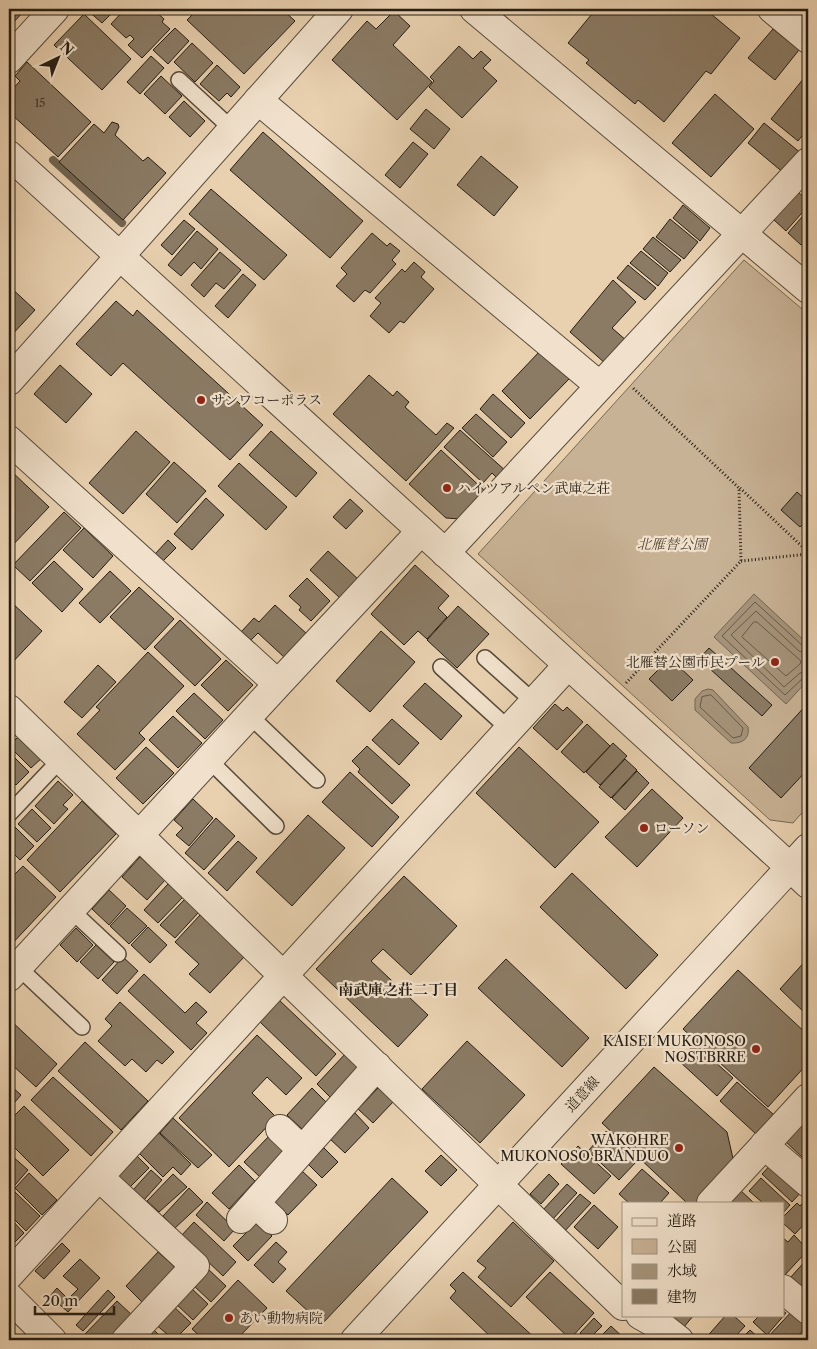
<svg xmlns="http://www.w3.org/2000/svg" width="817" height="1349" font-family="'Libre Caslon Text','Noto Serif JP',serif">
	<rect width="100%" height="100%" fill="#e9d1b0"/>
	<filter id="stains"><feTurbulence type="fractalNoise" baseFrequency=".004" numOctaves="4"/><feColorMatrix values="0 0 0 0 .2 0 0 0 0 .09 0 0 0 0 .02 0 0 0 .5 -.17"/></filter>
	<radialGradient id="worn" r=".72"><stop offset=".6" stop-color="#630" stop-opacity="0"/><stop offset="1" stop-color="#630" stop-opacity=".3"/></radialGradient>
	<path fill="#c8b295" stroke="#766854" d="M744 260 808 314V806L793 823 770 820 478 554Z"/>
	<path fill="#a6947b" stroke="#726451" d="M754 594 808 644V680L786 704 714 637Z
		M708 689 713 690 748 727C750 738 743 744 731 743L695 710V699L702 691Z"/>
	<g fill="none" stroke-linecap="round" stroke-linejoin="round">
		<path stroke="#665847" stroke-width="1" d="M754 622H757L801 661 800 664 786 676 742 637Z
			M808 647 803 646 755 602 722 636 785 695 803 678 808 677
			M808 654 799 651 756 611 731 635 784 687 800 673 808 671
			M711 695 743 728 741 736 733 738 700 707 702 697Z"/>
		<path stroke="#726451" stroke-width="8" d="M53 160 122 223"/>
	</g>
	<path fill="#8b7b65" stroke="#251d13" d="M9 9H26L9 27Z
		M86 9H116L102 23Z
		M125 9H148L151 11 153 9 164 19 162 22 170 29 142 58 128 45 134 39 130 35 126 38 111 24Z
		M198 9H282L295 21 244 74 187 20Z
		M596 9H705L740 38 711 74 706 71 664 122 638 100 635 104 586 63 589 60 568 43Z
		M394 11 410 26 393 45 432 82 397 120 332 60 367 21 376 29Z
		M84 14 131 59 102 90 54 45Z
		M175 28 189 41 168 64 153 50Z
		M773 29 799 50 775 80 748 58Z
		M192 43 213 63 195 82 174 62Z
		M459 46 473 59 481 51 491 60 483 68 497 81 462 118 429 87 434 81 430 77Z
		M151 56 164 68 140 94 127 82Z
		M27 62 91 122 58 157 9 112V93L20 81 15 76Z
		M217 65 240 87 231 97 227 93 219 101 200 84Z
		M808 73V128L798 141 771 119Z
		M161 76 182 96 165 114 144 94Z
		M715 94 754 129 711 177 672 143Z
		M184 101 205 121 190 137 169 117Z
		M426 109 450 129 434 149 410 129Z
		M112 122 118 124 119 127 115 135 143 161 148 157 166 173 123 220 59 162 94 124 104 133Z
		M764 123 802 154 785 174 748 143Z
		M263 132 363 221 330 258 230 170Z
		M413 142 428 154 400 188 385 175Z
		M481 156 518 187 494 216 457 185Z
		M211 189 287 255 264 280 189 214Z
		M798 192 808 201V206L786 231 773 219Z
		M683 205 710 228 700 241 673 218Z
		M808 210V237L801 245 788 233Z
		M670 219 698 242 684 259 656 237Z
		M184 220 195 229 172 255 161 245Z
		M197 231 218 249 201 269 194 262 181 276 168 265Z
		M372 233 387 246 390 243 400 251 392 260 396 264 370 293 365 290 354 302 336 286 347 274 341 268Z
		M653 237 681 260 670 272 643 249Z
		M641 251 668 273 658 286 630 263Z
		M220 252 241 270 224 289 216 283 204 297 191 285Z
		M414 262 425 272 421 277 434 289 404 323 400 321 389 333 370 316 381 303 375 298 402 269 405 272Z
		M628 265 656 288 645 300 617 278Z
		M243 274 256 285 228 318 215 306Z
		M613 280 636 302 612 328 627 341 606 364 570 332Z
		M9 286 35 310 9 338Z
		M116 301 133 316 137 310 263 425 230 460 123 363 111 376 76 344Z
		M540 351 569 379 530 419 502 391Z
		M60 365 92 394 66 423 34 394Z
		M369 375 393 396 397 391 409 402 405 407 436 435 447 423 454 428 406 481 333 414Z
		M493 394 525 423 511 438 480 409Z
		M476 414 507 442 493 457 462 428Z
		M460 430 507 472 499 480 492 473 483 483 444 447Z
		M136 431 170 462 123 514 89 483Z
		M271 431 317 473 296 497 249 455Z
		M441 450 486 492 461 519 446 518 409 484Z
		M174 462 206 491 177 523 146 494Z
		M239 463 287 507 266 530 218 486Z
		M9 469 49 507 9 549Z
		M797 492 808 502V527L804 523 800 527 781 510Z
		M206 498 224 515 192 550 174 534Z
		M350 499 363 511 346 529 333 517Z
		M64 512 81 528 30 581 13 565Z
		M84 528 113 556 93 578 63 550Z
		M168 540 176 548 163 561 155 554Z
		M328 551 359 580 341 599 310 570Z
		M54 561 83 589 62 612 32 583Z
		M415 565 449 596 438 608 447 617 427 639 418 631 404 645 371 614Z
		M110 571 131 591 100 623 79 603Z
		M307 578 330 601 311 621 299 610 301 607 289 596Z
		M139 587 174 619 145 650 110 617Z
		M9 600 42 631 9 666Z
		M275 605 307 634 285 658 258 633 250 641 241 632 254 618 259 622Z
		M458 606 489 634 457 668 427 640Z
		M180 620 221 659 195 686 154 647Z
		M381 631 415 662 370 712 336 681Z
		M709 648 772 705 762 716 699 659Z
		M148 652 184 686 139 733 145 739 115 770 77 734 100 710 96 707Z
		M670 658 693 680 672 701 649 679Z
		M226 660 253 685 228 711 201 685Z
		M98 665 116 682 82 718 64 702Z
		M425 683 462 716 441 740 403 706Z
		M194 693 223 720 205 739 176 711Z
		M808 703V769L781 798 749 768Z
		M555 704 563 711 567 707 583 722 557 750 533 728Z
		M173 716 202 743 178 768 149 740Z
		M392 719 419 743 399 765 372 740Z
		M587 724 610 746 584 773 561 752Z
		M20 735 43 757 31 768 9 746Z
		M613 743 627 756 600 785 586 772Z
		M367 746 410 785 392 804 358 772 360 769 352 761Z
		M146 747 174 773 143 804 116 778Z
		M519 747 599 822 555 868 476 793Z
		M9 752 29 772 16 785 9 778Z
		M625 759 637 770 611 798 599 787Z
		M637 771 649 783 625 810 612 798Z
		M350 772 399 817 372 847 322 802Z
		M58 781 73 795 63 805 68 809 54 824 35 806Z
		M652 789 683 818 637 867 605 837Z
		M193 799 213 818 189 846 176 835 183 828 174 820Z
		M82 801 116 834 60 892 27 860Z
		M32 809 51 828 37 842 18 824Z
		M308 815 345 848 292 906 256 872Z
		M216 818 235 836 204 870 185 853Z
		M15 827 34 846 20 860 9 849V834Z
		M238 841 257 858 227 891 208 873Z
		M140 857 165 880 147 900 122 877Z
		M9 858 15 864 9 870Z
		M23 866 56 897 9 947V880Z
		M572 873 658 955 626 989 540 907Z
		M404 876 457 926 411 975 383 949 371 961 428 1015 398 1047 316 969Z
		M168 884 183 897 158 923 144 910Z
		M109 890 126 906 109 925 92 909Z
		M185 899 199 912 175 938 160 925Z
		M127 908 147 926 129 944 110 926Z
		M200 915 245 956 210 993 189 974 199 964 175 942Z
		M148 927 167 945 150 963 131 945Z
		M76 928 93 945 77 962 60 945Z
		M96 945 114 962 98 979 80 962Z
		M123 957 138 971 117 994 102 980Z
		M808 958V1016L780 989Z
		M506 959 589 1038 562 1067 478 988Z
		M738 970 808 1035V1063L768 1107 683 1029Z
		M144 974 185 1013 196 1002 207 1012 196 1023 207 1033 191 1050 128 991Z
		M279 1000 336 1054 316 1076 259 1021Z
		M120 1002 174 1052 162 1064 157 1060 146 1072 132 1059 125 1066 98 1041 112 1026 105 1019Z
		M9 1019 57 1064 36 1087 9 1062Z
		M257 1035 302 1078 286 1095 267 1077 252 1093 276 1117 229 1167 179 1118Z
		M467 1041 525 1095 480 1143 422 1089Z
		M85 1042 148 1101 121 1130 58 1071Z
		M695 1044 733 1078 717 1096 679 1061Z
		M347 1052 362 1066 331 1098 317 1084Z
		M654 1067 727 1132 734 1163 696 1203H687L602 1123Z
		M53 1077 113 1132 91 1156 31 1100Z
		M737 1082 774 1115 756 1134 720 1101Z
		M9 1084 21 1095 9 1109Z
		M312 1088 328 1104 303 1130 287 1115Z
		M378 1088 393 1102 373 1123 358 1109Z
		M24 1106 69 1150 43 1176 9 1142V1121Z
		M355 1113 369 1128 345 1153 330 1139Z
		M808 1116V1154L804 1159 784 1140Z
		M173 1118 212 1155 198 1168 160 1133Z
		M156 1130 191 1164 181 1175 173 1167 163 1177 137 1151Z
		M606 1131 638 1160 619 1180 588 1151Z
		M271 1134 286 1149 260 1177 244 1162Z
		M578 1146 611 1176 594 1194 561 1164Z
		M324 1148 338 1162 322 1178 308 1164Z
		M135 1154 149 1168 130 1187 116 1174Z
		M11 1155 28 1170 9 1192V1158Z
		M441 1155 457 1170 441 1186 425 1171Z
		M774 1161 804 1189 792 1202 762 1174Z
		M239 1165 255 1181 229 1209 212 1193Z
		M642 1169 669 1193 660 1203H629L619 1194Z
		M151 1170 162 1180 144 1200 133 1190Z
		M301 1170 317 1185 288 1215 273 1200Z
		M29 1173 57 1200 42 1215 15 1188Z
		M173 1174 187 1187 159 1212 147 1201Z
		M549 1174 559 1184 541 1204 530 1194Z
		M392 1178 428 1212 322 1324 286 1291Z
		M761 1178 790 1205 783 1213V1203H763L749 1191Z
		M567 1184 577 1193 552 1220 542 1211Z
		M189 1188 203 1202 175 1228 163 1216Z
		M739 1189 754 1203H726Z
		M15 1192 40 1216 26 1231 9 1214V1198Z
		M580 1194 591 1203 562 1234 552 1225Z
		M808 1197V1220L795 1234 783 1223V1217L797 1203 800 1206Z
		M207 1202 235 1229 224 1241 196 1215Z
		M594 1205 618 1227 598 1249 574 1227Z
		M9 1217 24 1233 9 1248Z
		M194 1222 236 1262 223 1276 181 1236Z
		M257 1222 272 1236 248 1261 233 1246Z
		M513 1222 554 1261 511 1307 478 1277 486 1268 477 1261Z
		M808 1225V1238L802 1232Z
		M794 1235 808 1250 783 1277V1238L788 1242Z
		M276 1242 287 1252 278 1262 286 1269 273 1283 254 1265Z
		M62 1243 70 1251 44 1279 35 1271Z
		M158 1252 177 1269 144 1304 126 1286Z
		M808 1258V1287L805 1291 790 1278Z
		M80 1259 100 1278 68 1312 50 1296 57 1288 68 1299 78 1289 63 1276Z
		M207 1268 226 1286 211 1302 192 1284Z
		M463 1272 537 1340H494L450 1298 456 1291 450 1285Z
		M550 1272 594 1313 570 1339 526 1297Z
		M238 1280 267 1308 236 1340H204L192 1329Z
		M189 1286 208 1304 193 1320 174 1302Z
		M108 1290 115 1297 83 1331 76 1325Z
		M117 1301 133 1316 111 1340H89L84 1335Z
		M171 1304 191 1323 174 1340 154 1323Z
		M794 1309 808 1325 794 1340H769L767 1338Z
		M783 1311 786 1313 767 1335 753 1322 760 1315H783Z
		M669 1315H694L683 1328Z
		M726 1315H733L745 1326 732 1340H704Z
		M594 1318 602 1326 588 1340 580 1333Z
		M611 1326 626 1340H597Z
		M152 1328 164 1340H140Z
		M808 1329V1340H798Z
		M750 1330 761 1340H740Z
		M251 1334 258 1340H244Z"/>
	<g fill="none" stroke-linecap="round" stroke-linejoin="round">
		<defs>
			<path id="service" d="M179 80 232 129
				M485 658 534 702
				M441 667 509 729
				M249 715 317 780
				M209 760 276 826
				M9 814 61 759
				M71 910 118 954
				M18 967 82 1027"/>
			<path id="minor" d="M474 9 808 289
				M772 9 808 39
				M9 59 55 9
				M258 100 600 386
				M9 440 278 684
				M445 553 808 162
				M9 709 623 1306
				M791 868 808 884
				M9 977 278 684 421 531
				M280 1129 302 1150
				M764 1145 808 1183
				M99 1177 195 1266 126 1340
				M255 1203 273 1220
				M711 1203 808 1098
				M241 1219 377 1066
				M9 1275 568 665
				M783 1289 808 1310
				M640 1315 665 1329 679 1340"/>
			<path id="tertiary" d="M9 155 791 868
				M9 381 339 9
				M9 1297 52 1340
				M355 1340 808 848"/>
		</defs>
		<use href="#service" stroke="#564a3a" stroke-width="18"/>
		<use href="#minor" stroke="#564a3a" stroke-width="30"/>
		<use href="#tertiary" stroke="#564a3a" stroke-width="30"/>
		<path stroke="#251d13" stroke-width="3" stroke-dasharray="1 2.5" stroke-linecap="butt" d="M740 488 808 552
			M741 561 808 554
			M626 683 741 561 739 488 633 388"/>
		<use href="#service" stroke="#f1e1cc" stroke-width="15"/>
		<use href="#minor" stroke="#f1e1cc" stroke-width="28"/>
		<use href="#tertiary" stroke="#f1e1cc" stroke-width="28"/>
	</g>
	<g fill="#8f2418" stroke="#f1e1cc" stroke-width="2">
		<circle cx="201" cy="400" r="5"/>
		<circle cx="447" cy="488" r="5"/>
		<circle cx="775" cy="662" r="5"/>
		<circle cx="644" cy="828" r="5"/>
		<circle cx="756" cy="1049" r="5"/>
		<circle cx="679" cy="1148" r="5"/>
		<circle cx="229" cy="1318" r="5"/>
	</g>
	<g text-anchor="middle" stroke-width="4.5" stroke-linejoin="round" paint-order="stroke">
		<g font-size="11" fill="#3e3428">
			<text x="40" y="107">15</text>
		</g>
		<g font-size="14" fill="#251d13" stroke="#f1e1cc" text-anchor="start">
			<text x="211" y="405">サンワコーポラス</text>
			<text x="457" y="493">ハイツアルペン武庫之荘</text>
			<text x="765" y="667" text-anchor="end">北雁替公園市民プール</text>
			<text x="654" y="833">ローソン</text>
			<text x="746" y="1046" text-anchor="end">KAISEI MUKONOSO<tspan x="746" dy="16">NOSTBRRE</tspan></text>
			<text x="669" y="1145" text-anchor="end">WAKOHRE<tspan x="669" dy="16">MUKONOSO BRANDUO</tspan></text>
			<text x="239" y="1323">あい動物病院</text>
		</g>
		<g font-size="14" font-style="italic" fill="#564a3a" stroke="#f1e1cc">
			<text x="672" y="549">北雁替公園</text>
		</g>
		<g font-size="14" fill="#251d13" stroke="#f1e1cc">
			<text transform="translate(582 1094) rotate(-47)" y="5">道意線</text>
		</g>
		<g font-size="15" font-weight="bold" fill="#251d13" stroke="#f1e1cc">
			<text x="398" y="995">南武庫之荘二丁目</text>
		</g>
	</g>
	<rect width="817" height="1349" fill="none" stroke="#e9d1b0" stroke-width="30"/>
	<rect x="10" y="10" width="797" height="1329" fill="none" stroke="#251d13" stroke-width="2.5"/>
	<rect x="15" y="15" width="787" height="1319" fill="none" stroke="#251d13"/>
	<rect x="622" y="1202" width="162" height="115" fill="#f1e1cc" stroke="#9f9382"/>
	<rect x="632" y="1218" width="25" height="8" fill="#f1e1cc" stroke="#9f9382"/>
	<text x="667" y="1226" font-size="15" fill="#251d13">道路</text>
	<rect x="632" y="1239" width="25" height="15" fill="#c8b295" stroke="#9f9382"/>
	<text x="667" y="1252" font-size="15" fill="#251d13">公園</text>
	<rect x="632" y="1264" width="25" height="15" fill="#a6947b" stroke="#9f9382"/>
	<text x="667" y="1276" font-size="15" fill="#251d13">水域</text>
	<rect x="632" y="1289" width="25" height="15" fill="#8b7b65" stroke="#9f9382"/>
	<text x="667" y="1302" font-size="15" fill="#251d13">建物</text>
	<g transform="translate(58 58) rotate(43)" stroke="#f1e1cc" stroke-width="4" paint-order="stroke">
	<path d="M0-4L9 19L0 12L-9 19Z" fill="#251d13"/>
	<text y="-8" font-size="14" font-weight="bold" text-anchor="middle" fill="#251d13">N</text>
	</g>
	<path d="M35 1306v8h79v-8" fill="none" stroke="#251d13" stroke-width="2.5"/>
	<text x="42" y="1306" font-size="15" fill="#251d13" stroke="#f1e1cc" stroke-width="4" paint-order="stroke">20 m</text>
	<rect width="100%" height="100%" filter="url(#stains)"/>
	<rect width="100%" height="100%" fill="url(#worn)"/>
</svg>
